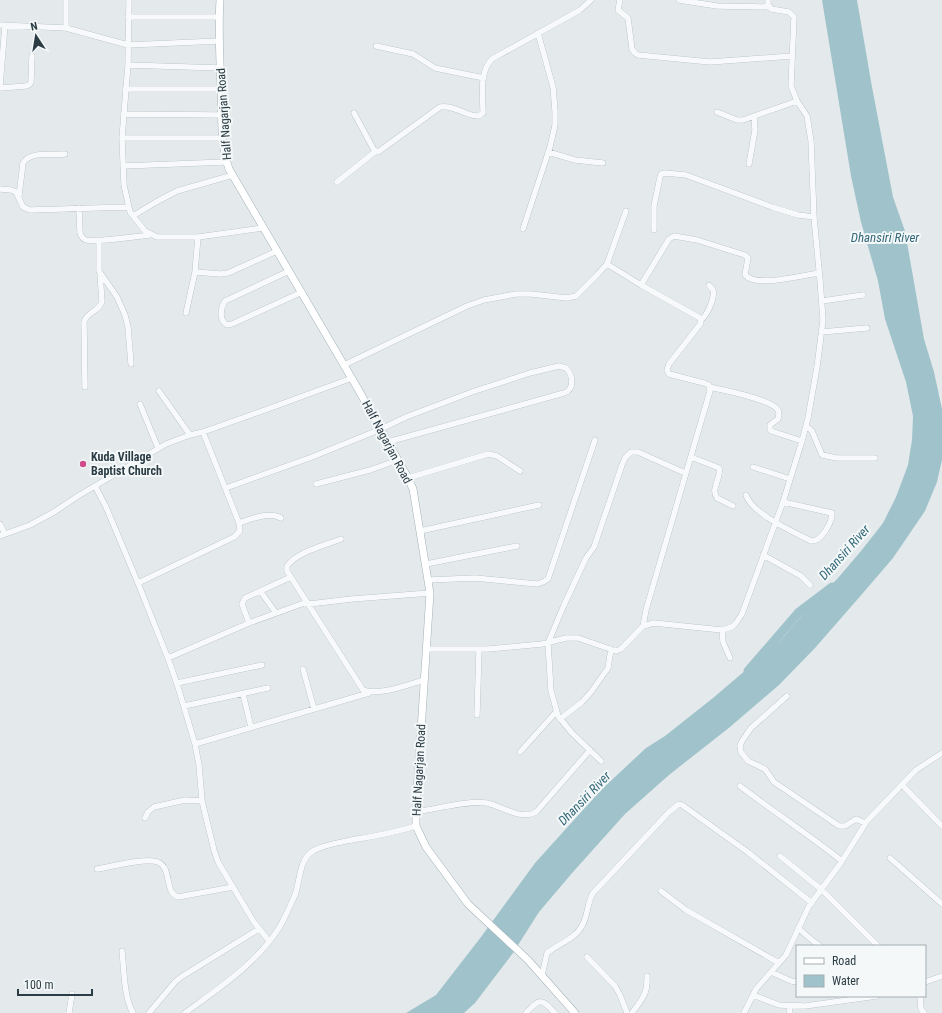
<svg xmlns="http://www.w3.org/2000/svg" width="942" height="1013" font-family="'Roboto Condensed',sans-serif">
	<rect width="100%" height="100%" fill="#e4eaec"/>
	<path fill="#a0c3cb" d="M822 0H857L872 87 893 197 905 231 924 339 934 372 942 409V460L937 482 925 511 893 558 863 593 815 648 779 685 730 727 669 775 625 814 573 872 539 912 513 953 475 1003 464 1013H406L436 995 481 937 535 863 601 790 646 748 665 736 713 698 781 640 805 612 838 578 861 551 883 523 896 497 908 465 912 440 913 416 906 382 885 319 878 281 861 222 851 176Z"/>
	<g fill="none" stroke-linecap="round" stroke-linejoin="round">
		<path stroke="#a0c3cb" stroke-width="9" d="M748 671 799 612 832 587"/>
		<defs>
			<path id="minor" d="M129 0 128 65 122 138 124 185 130 212 145 231 157 237H198L263 228
				M620 0 618 10 628 18 632 49 635 53 638 55 710 62 792 56
				M679 0 717 6 770 7
				M128 17H219
				M0 25 66 28 128 45 219 41
				M66 28V0
				M376 46 413 54 435 68 484 78
				M128 65 220 68
				M0 86 5 25
				M0 88 26 86 29 85 31 82 32 56
				M125 89H221
				M717 112 737 120H743L797 101
				M354 113 374 150 378 152 440 107C455 105 466 116 477 116 480 116 480 115 483 113 483 95 479 72 492 59L580 10 591 0
				M123 114 221 115
				M122 138H223
				M548 152 575 160 603 163
				M749 164 755 130 754 117
				M123 166 226 162
				M337 182 376 151
				M0 189 11 190 16 192 23 207 30 210 128 207
				M19 196 23 163C30 151 52 155 65 154
				M79 208 80 233C81 236 83 239 86 240 94 243 139 236 150 235
				M133 216 156 202 177 191 233 175
				M523 229 550 147 555 125V111L553 87 538 33
				M654 230V206L660 177 661 174 665 173 686 175 772 207 798 215 814 217
				M99 240V271L117 297 125 315 128 327 131 364
				M607 264 641 285 700 318 701 323 669 364 667 370 669 374 704 383 709 385 710 391 646 610 643 626
				M289 271 225 301C220 309 219 320 227 325L232 324 302 292
				M195 272 220 274 228 273 277 251
				M641 285 669 239 674 236 697 240 745 255 748 258 745 275C756 288 804 275 819 273
				M822 301 863 295
				M186 313 195 272 198 237
				M701 320C707 315 715 299 713 290 712 288 710 287 709 285
				M821 332 867 328
				M344 365 467 306 484 300 516 294H531L567 298 576 296 598 274 607 264 626 211
				M85 387 84 322C87 312 98 312 102 302L100 273
				M709 387C723 390 771 399 778 410 779 412 779 416 778 419L770 425V429L771 431 802 441
				M159 391 190 435
				M140 404 158 448
				M806 426 812 431 822 455 837 458H875
				M691 457 719 468C722 478 710 488 717 498L733 506
				M753 467 790 479
				M408 478 488 454 497 456 520 471
				M316 484 370 470 398 460
				M95 486 106 507 138 583 169 661 178 687 195 744 199 765 202 801 214 850 218 862 254 922 269 941
				M226 488 312 457 381 429 406 417 472 392 530 373 559 366 566 368C573 375 575 389 564 393L388 442
				M746 495C752 514 794 532 811 541 821 542 832 523 832 513L783 502
				M239 523C252 519 268 511 281 518
				M0 524 5 534
				M420 531 539 505
				M0 536 30 525 54 512 78 496 166 444 190 435 203 432 276 406 352 378
				M341 539C325 545 297 552 287 566V571L363 690C380 696 407 685 424 680
				M763 555 801 576 810 585
				M426 564 517 546
				M429 580 475 578 537 584 543 582 548 579 595 440
				M138 583 234 537 240 531 239 523 203 432
				M261 592 276 613
				M309 604 352 599 430 593
				M249 623 242 604 245 598 291 577
				M722 630 723 642 730 658
				M426 649H488L542 644 566 638H578L616 651 621 649 643 626 654 623 722 630 732 627 736 623 742 614 783 502 802 441 808 418 817 367 823 320 820 280 814 217 811 141 807 116 797 101 791 86 794 17 789 12 771 9 768 4V0
				M168 658 249 623 307 602
				M303 669 314 709
				M177 683 262 665
				M243 694 251 727
				M787 696 751 728 742 741 740 746 741 752 748 761 765 769 774 782 839 826H845L856 819 865 823
				M184 706 268 688
				M477 715 479 650
				M560 719 582 702 591 692 608 668 611 649
				M195 744 369 693
				M520 752 556 712
				M601 761 572 733 558 716 551 691 548 643 564 605 586 558 594 547 622 465 625 458 631 452H638L685 473
				M902 785 942 826
				M740 786C774 812 809 835 842 861
				M416 812C435 809 469 800 487 803 502 806 523 822 537 811L590 750
				M145 818 148 812 154 807 185 800 202 801
				M780 856 822 890 878 946
				M890 858 942 904
				M97 869C110 867 147 857 158 862 165 865 167 872 168 880 170 887 170 894 178 897L233 887
				M661 891 686 910 779 963
				M798 928 813 941 820 946
				M122 951C124 969 124 998 133 1013
				M587 957 615 986 620 995 627 1013
				M771 972 791 981 797 982
				M542 976 547 953C558 944 575 939 582 926 588 916 587 903 593 893L669 812 679 804 682 805 749 853 812 903
				M925 982 942 976
				M753 995 779 1005 805 1006 877 996
				M920 996 921 1009 924 1013
				M789 1006 790 1013
				M69 1013 72 994
				M149 1013 175 982 181 977 259 929
				M185 1013C219 988 256 964 279 928 285 918 290 906 295 895 300 882 299 859 313 851 325 844 343 842 357 839 377 836 396 832 416 826
				M526 1013C540 998 541 998 555 1013
				M632 1013C642 999 648 994 647 976
				M744 1013 756 989 786 955 809 906 840 864 867 821 916 770 942 753"/>
			<path id="major" d="M220 0C218 30 220 59 221 89 222 115 220 144 229 169L358 389 408 478 413 489 430 593 416 807V826L426 847 468 904 528 960 575 1013"/>
		</defs>
		<use href="#minor" stroke="#a9b2b6" stroke-width="6"/>
		<use href="#major" stroke="#a3b2b8" stroke-width="8"/>
		<use href="#minor" stroke="#f7f9fa" stroke-width="5.5"/>
		<use href="#major" stroke="#fff" stroke-width="7"/>
	</g>
	<circle fill="#ce4c89" stroke="#f4f8f9" stroke-width="1.5" cx="83" cy="464" r="4"/>
	<g text-anchor="middle" stroke-width="4" stroke-linejoin="round" paint-order="stroke">
		<g font-size="12" fill="#2b3c44" stroke="#f4f8f9">
			<text transform="translate(224 114) rotate(-94)" y="4">Half Nagarjan Road</text>
			<text transform="translate(387 442) rotate(62)" y="4">Half Nagarjan Road</text>
			<text transform="translate(419 770) rotate(-87)" y="4">Half Nagarjan Road</text>
		</g>
		<g font-size="12" font-weight="bold" fill="#2b3c44" stroke="#f4f8f9" text-anchor="start">
			<text x="91" y="461">Kuda Village<tspan x="91" dy="14">Baptist Church</tspan></text>
		</g>
		<g font-size="13" font-style="italic" fill="#356979" stroke="#f4f8f9">
			<text x="885" y="242">Dhansiri River</text>
			<text transform="translate(844 552) rotate(-48)" y="5">Dhansiri River</text>
			<text transform="translate(584 798) rotate(-46)" y="5">Dhansiri River</text>
		</g>
	</g>
	<rect x="796" y="945" width="130" height="52" fill="#f4f8f9" stroke="#a4adb1"/>
	<rect x="804" y="958" width="20" height="6" fill="#ffffff" stroke="#a4adb1"/>
	<text x="832" y="965" font-size="12" fill="#2b3c44">Road</text>
	<rect x="804" y="975" width="20" height="12" fill="#a0c3cb" stroke="#a4adb1"/>
	<text x="832" y="985" font-size="12" fill="#2b3c44">Water</text>
	<g transform="translate(36 36) rotate(348)" stroke="#f4f8f9" stroke-width="3" paint-order="stroke">
	<path d="M0-3L7 15L0 10L-7 15Z" fill="#2b3c44"/>
	<text y="-6" font-size="11" font-weight="bold" text-anchor="middle" fill="#2b3c44">N</text>
	</g>
	<path d="M18 989v6h74v-6" fill="none" stroke="#2b3c44" stroke-width="2"/>
	<text x="24" y="989" font-size="12" fill="#2b3c44" stroke="#f4f8f9" stroke-width="3" paint-order="stroke">100 m</text>
</svg>
